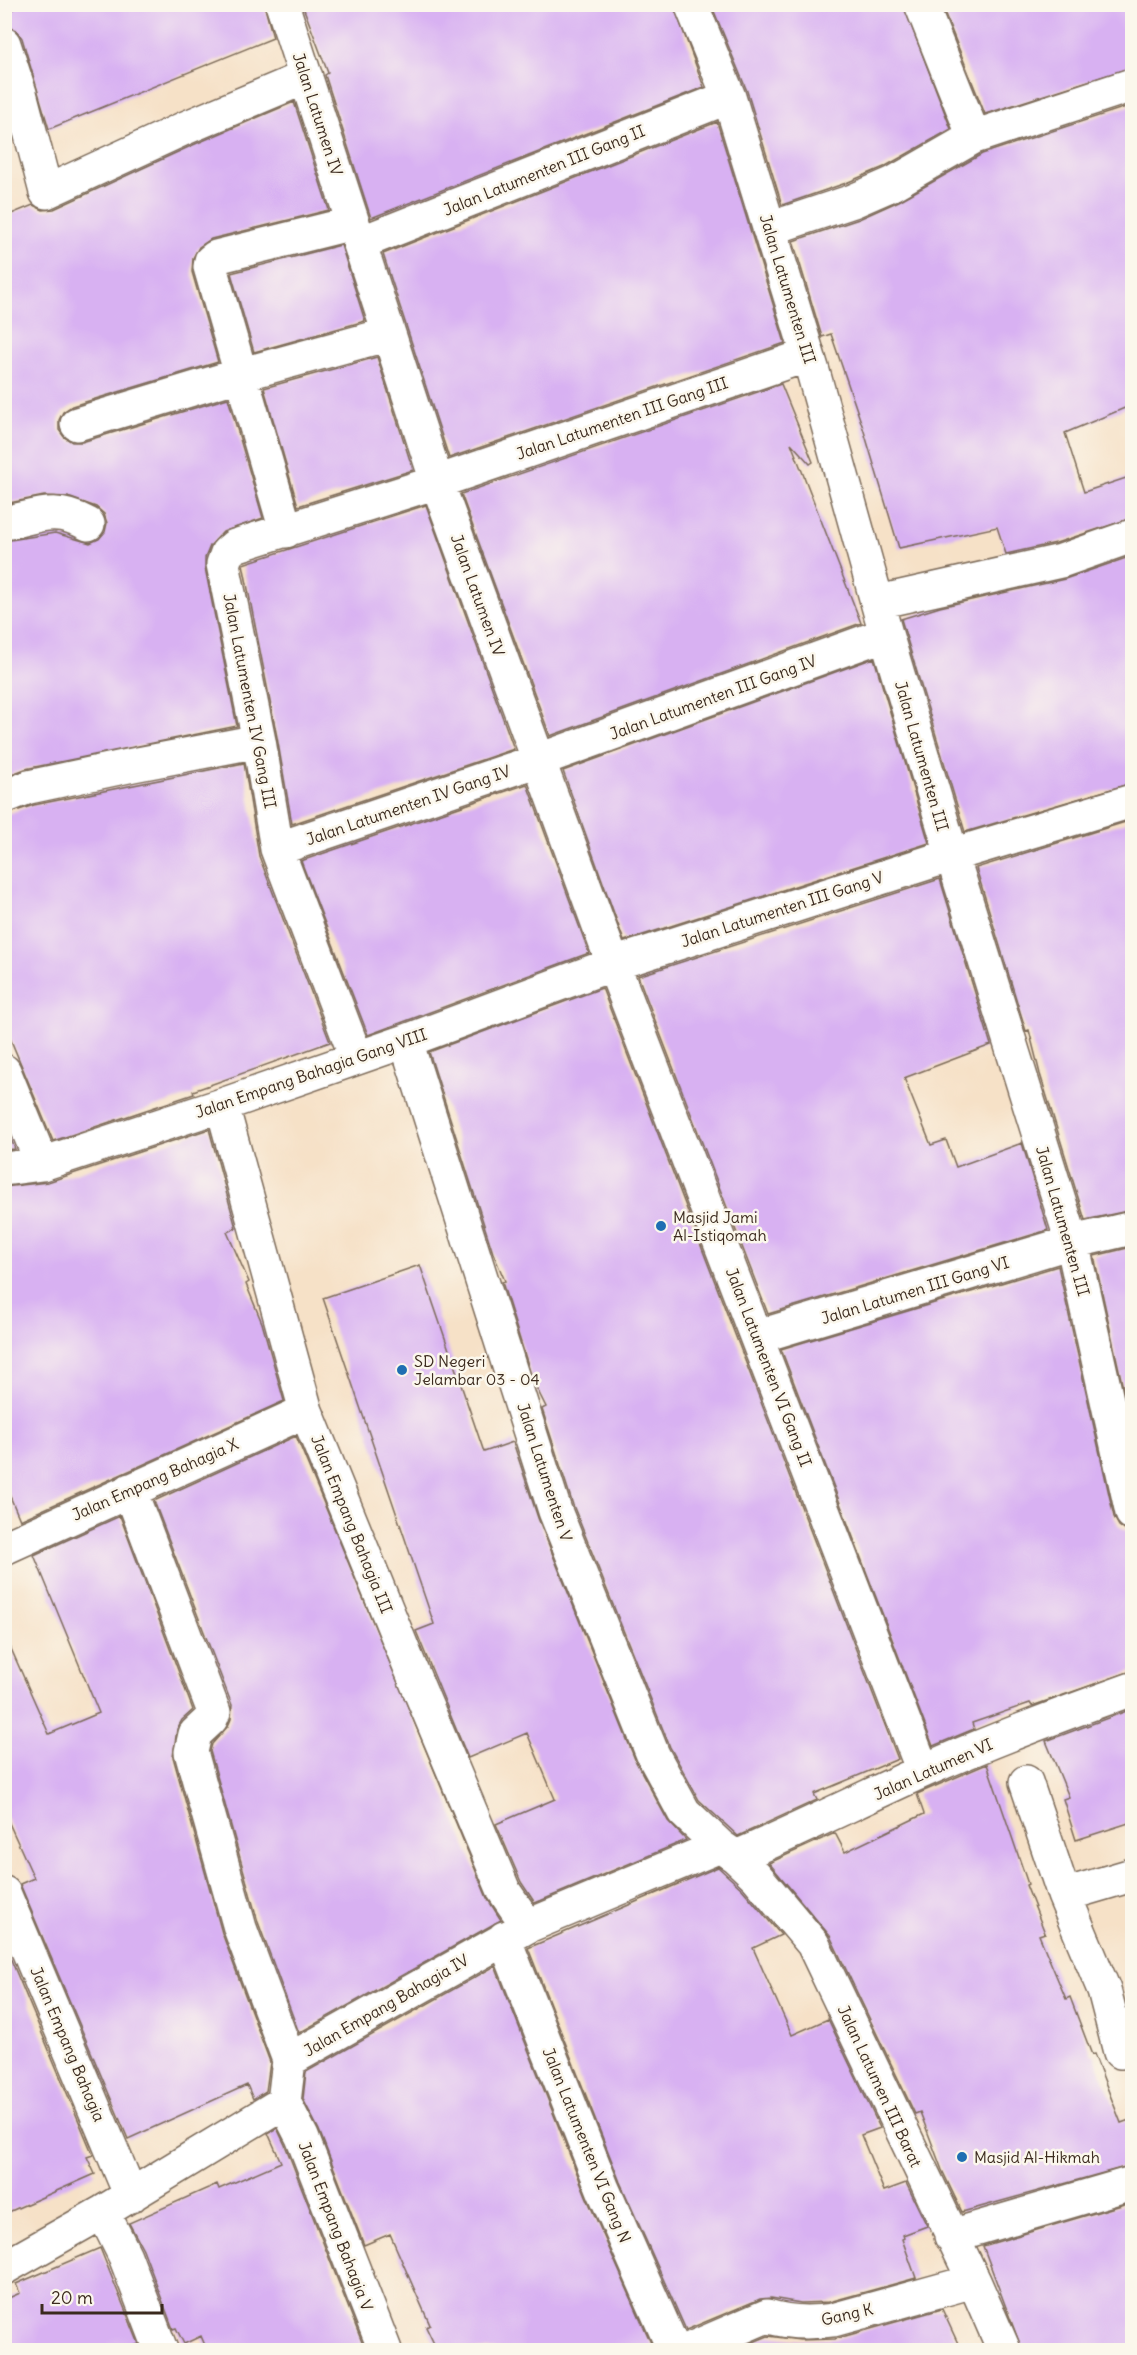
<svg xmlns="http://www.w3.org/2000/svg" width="1137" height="2355" font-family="Delius,sans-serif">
	<rect width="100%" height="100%" fill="#fbf7ec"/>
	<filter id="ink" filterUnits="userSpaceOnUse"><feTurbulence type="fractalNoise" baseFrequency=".0167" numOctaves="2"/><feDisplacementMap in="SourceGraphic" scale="12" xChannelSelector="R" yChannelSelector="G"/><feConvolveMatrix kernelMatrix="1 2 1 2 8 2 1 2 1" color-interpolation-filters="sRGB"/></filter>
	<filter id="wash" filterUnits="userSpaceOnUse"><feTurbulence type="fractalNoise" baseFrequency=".008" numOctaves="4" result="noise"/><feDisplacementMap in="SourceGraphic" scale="24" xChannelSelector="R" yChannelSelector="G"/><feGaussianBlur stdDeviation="1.35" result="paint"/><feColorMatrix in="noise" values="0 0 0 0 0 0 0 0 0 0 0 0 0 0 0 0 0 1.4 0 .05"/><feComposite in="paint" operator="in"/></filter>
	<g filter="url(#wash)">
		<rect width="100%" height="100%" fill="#f6e1c7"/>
		<g id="blocks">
			<path fill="#d8b1f2" d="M24 4H264L273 38 49 129 22 38 16 30 4 26V13Z
				M302 4H673L704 87 371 218 325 75 328 73Z
				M711 4H903L951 129 884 167 846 183 782 205 747 91Z
				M941 4H1132V67L985 114Z
				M294 102 329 210 211 239 199 247 193 258 192 272 218 362 72 406 63 412 59 420V430L64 437 72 442H82L228 398 263 518 223 532 210 546 205 558V568L237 726 25 769 4 777V541L55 533 90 543 99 539 105 532 107 523 104 514 96 507 68 497 44 496 9 503 4 480V217L33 205 43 210 54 209 193 145Z
				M1132 105V405L1065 433 1084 492 1132 476V518L1056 543 1006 554 997 527 899 548 863 428 831 334 822 337 793 241 859 219 899 201 982 154Z
				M717 122 785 343 449 458 383 254Z
				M341 245 365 321 254 352 231 273Z
				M377 357 413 470 298 506 264 388Z
				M781 384 813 462 810 464 791 443 861 623 550 736 461 494Z
				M426 505 514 749 292 824 277 737 243 564Z
				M1132 556V783L965 832 901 619 940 607 1065 579Z
				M874 658 929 843 624 941 563 771Z
				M244 763 259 856 330 1042 193 1091 194 1094 53 1141 5 1026 4 815 34 805Z
				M527 784 589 953 368 1035 301 861Z
				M1132 820V1210L1085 1220 1040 1074 1029 1030 1026 1031 976 868Z
				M940 879 991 1045 904 1078 931 1145 946 1140 956 1167 1022 1143 1048 1230 768 1314 638 976Z
				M602 988 898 1759 814 1794 817 1800 738 1836 699 1800 670 1747 573 1505 542 1409 546 1407 533 1381 502 1282 505 1281 493 1253 429 1052Z
				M4 1122 15 1149 4 1150Z
				M209 1129 236 1228 227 1232 249 1282 246 1284 262 1323 284 1401 20 1520 4 1482V1187L48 1182Z
				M1132 1247V1429L1094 1256Z
				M420 1265 484 1452 513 1442 538 1518 636 1762 668 1821 686 1840 535 1903 521 1882 496 1824 555 1799 527 1733 468 1758 416 1631 434 1624 323 1298Z
				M1058 1266 1114 1517 1119 1526 1126 1531H1132V1671L1032 1706 1030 1703 972 1723 974 1729 933 1746 781 1349Z
				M296 1436 487 1898 501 1920 299 2033 258 1922 210 1751 212 1744 228 1726 231 1719 232 1705 154 1501Z
				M120 1516 193 1710 182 1720 177 1729 173 1757 222 1933 270 2062 266 2091 253 2099 247 2085 128 2139 20 1884 34 1878 4 1812V1633L49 1734 99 1713 34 1555Z
				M1132 1709V1822L1076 1840 1063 1799 1069 1797 1046 1741Z
				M987 1764 1028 1884 1026 1885 1045 1933 1039 1935 1066 1999 1070 1997 1092 2055 1094 2054 1121 2123 1132 2119V2165L962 2212 942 2170 920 2112 915 2114 830 1936 769 1863 835 1833 845 1852 924 1814 917 1794Z
				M718 1867 742 1889 781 1935 753 1948 792 2035 828 2019 880 2128 861 2135 884 2191 906 2183 927 2226 903 2235 904 2238 902 2239 916 2278 829 2302 801 2303 771 2298 760 2299 686 2330 620 2182 528 1948Z
				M4 1943 93 2155 87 2157 95 2174 4 2214Z
				M495 1966 586 2196 654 2350H437L426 2327 430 2325 390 2234 364 2245 319 2130 303 2099 306 2072Z
				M277 2128 285 2145 365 2350H207L201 2336 184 2344 176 2328 173 2329 143 2249 129 2223 217 2184 219 2189 281 2162 268 2133Z
				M1132 2202V2350H1022L983 2246Z
				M100 2248 139 2344 124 2350H4V2300L20 2293 16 2284Z
				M942 2309 961 2350H734L768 2336 800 2340 835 2339Z"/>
		</g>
	</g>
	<g filter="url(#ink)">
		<use href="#blocks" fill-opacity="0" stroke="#7c6a59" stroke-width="1.5"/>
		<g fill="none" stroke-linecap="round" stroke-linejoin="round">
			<defs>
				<path id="street" d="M282 4 437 482 613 964 923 1771
					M691 4 729 97 812 368 886 634 952 855 1072 1242 1132 1513
					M921 4 974 137
					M4 44 20 93 46 192 185 128 306 77
					M769 229 853 201 892 184 974 137 1132 85
					M360 243 729 97
					M77 424 239 375 389 334
					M4 523C40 516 54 506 88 524
					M286 531 210 267 211 261 216 257 353 223
					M878 602 1061 561 1132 536
					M4 797 29 787 133 765 259 741
					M277 849 539 760 886 634
					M406 1041 555 1511 653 1755 684 1812 720 1846 736 1857 756 1876 813 1944 974 2281 1004 2350
					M356 1057 277 849 259 741 223 564 227 553 235 546 437 482 808 355
					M4 1071 42 1164
					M222 1105 306 1411 417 1684 504 1891 528 1926
					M4 1169 42 1164 222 1105 406 1041 613 964 952 855 1132 801
					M757 1337 1072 1242 1132 1228
					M130 1490 214 1712 211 1719 195 1734 191 1752 240 1928 289 2060
					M4 1548 306 1411
					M1026 1782 1064 1895 1104 1990 1120 2052
					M736 1857C799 1830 861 1799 923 1771 992 1740 1062 1714 1132 1689
					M4 1893 131 2196
					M1064 1895 1132 1875
					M504 1938 603 2189 674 2350
					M284 2102 302 2137 385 2350
					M103 2212 125 2256 161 2350
					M951 2236 1132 2183
					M4 2268 103 2212 284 2102 289 2060 528 1926 720 1846
					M688 2350 767 2316C788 2323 812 2323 833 2320L974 2281"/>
			</defs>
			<use href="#street" stroke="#7c6a59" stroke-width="36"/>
			<use href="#street" stroke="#fff" stroke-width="33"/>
		</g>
	</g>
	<g fill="#1f6fb2" stroke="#fbf7ec" stroke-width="2">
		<circle cx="661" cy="1226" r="6"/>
		<circle cx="402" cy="1370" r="6"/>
		<circle cx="962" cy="2157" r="6"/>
	</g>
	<g text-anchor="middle" stroke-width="5" stroke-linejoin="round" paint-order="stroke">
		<g font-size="16" fill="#3b2a1e" stroke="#fbf7ec">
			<text transform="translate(318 114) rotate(72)" y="6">Jalan Latumen IV</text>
			<text transform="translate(544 170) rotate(-22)" y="6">Jalan Latumenten III Gang II</text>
			<text transform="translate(788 289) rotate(73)" y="6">Jalan Latumenten III</text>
			<text transform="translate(622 418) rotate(-19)" y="6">Jalan Latumenten III Gang III</text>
			<text transform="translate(478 595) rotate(70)" y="6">Jalan Latumen IV</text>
			<text transform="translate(713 697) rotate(-20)" y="6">Jalan Latumenten III Gang IV</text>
			<text transform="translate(250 701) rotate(79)" y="6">Jalan Latumenten IV Gang III</text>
			<text transform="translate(922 756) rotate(74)" y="6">Jalan Latumenten III</text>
			<text transform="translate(408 805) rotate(-19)" y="6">Jalan Latumenten IV Gang IV</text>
			<text transform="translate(782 909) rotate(-18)" y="6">Jalan Latumenten III Gang V</text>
			<text transform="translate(311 1073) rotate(-19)" y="6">Jalan Empang Bahagia Gang VIII</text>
			<text transform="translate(1063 1221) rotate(74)" y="6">Jalan Latumenten III</text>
			<text transform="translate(915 1290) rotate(-17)" y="6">Jalan Latumen III Gang VI</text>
			<text transform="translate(769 1367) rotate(69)" y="6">Jalan Latumenten VI Gang II</text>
			<text transform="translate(545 1472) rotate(72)" y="6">Jalan Latumenten V</text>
			<text transform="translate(155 1479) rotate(-24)" y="6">Jalan Empang Bahagia X</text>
			<text transform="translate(352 1524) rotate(68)" y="6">Jalan Empang Bahagia III</text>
			<text transform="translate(933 1769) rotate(-24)" y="6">Jalan Latumen VI</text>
			<text transform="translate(386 2005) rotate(-30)" y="6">Jalan Empang Bahagia IV</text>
			<text transform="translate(68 2044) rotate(67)" y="6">Jalan Empang Bahagia</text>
			<text transform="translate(880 2086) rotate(65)" y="6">Jalan Latumen III Barat</text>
			<text transform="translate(587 2145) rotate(68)" y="6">Jalan Latumenten VI Gang N</text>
			<text transform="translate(336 2226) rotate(69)" y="6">Jalan Empang Bahagia V</text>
			<text transform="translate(847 2314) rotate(-13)" y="6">Gang K</text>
		</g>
		<g font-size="16" fill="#3b2a1e" stroke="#fbf7ec" text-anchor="start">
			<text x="673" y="1223">Masjid Jami<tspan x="673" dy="18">Al-Istiqomah</tspan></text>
			<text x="414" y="1367">SD Negeri<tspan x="414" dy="18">Jelambar 03 - 04</tspan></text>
			<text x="974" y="2163">Masjid Al-Hikmah</text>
		</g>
	</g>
	<rect width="1137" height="2355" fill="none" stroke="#fbf7ec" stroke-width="24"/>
	<path d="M42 2304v9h120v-9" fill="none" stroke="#3b2a1e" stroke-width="3"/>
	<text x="51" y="2304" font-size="18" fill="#3b2a1e" stroke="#fbf7ec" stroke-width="4.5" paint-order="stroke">20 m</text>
</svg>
